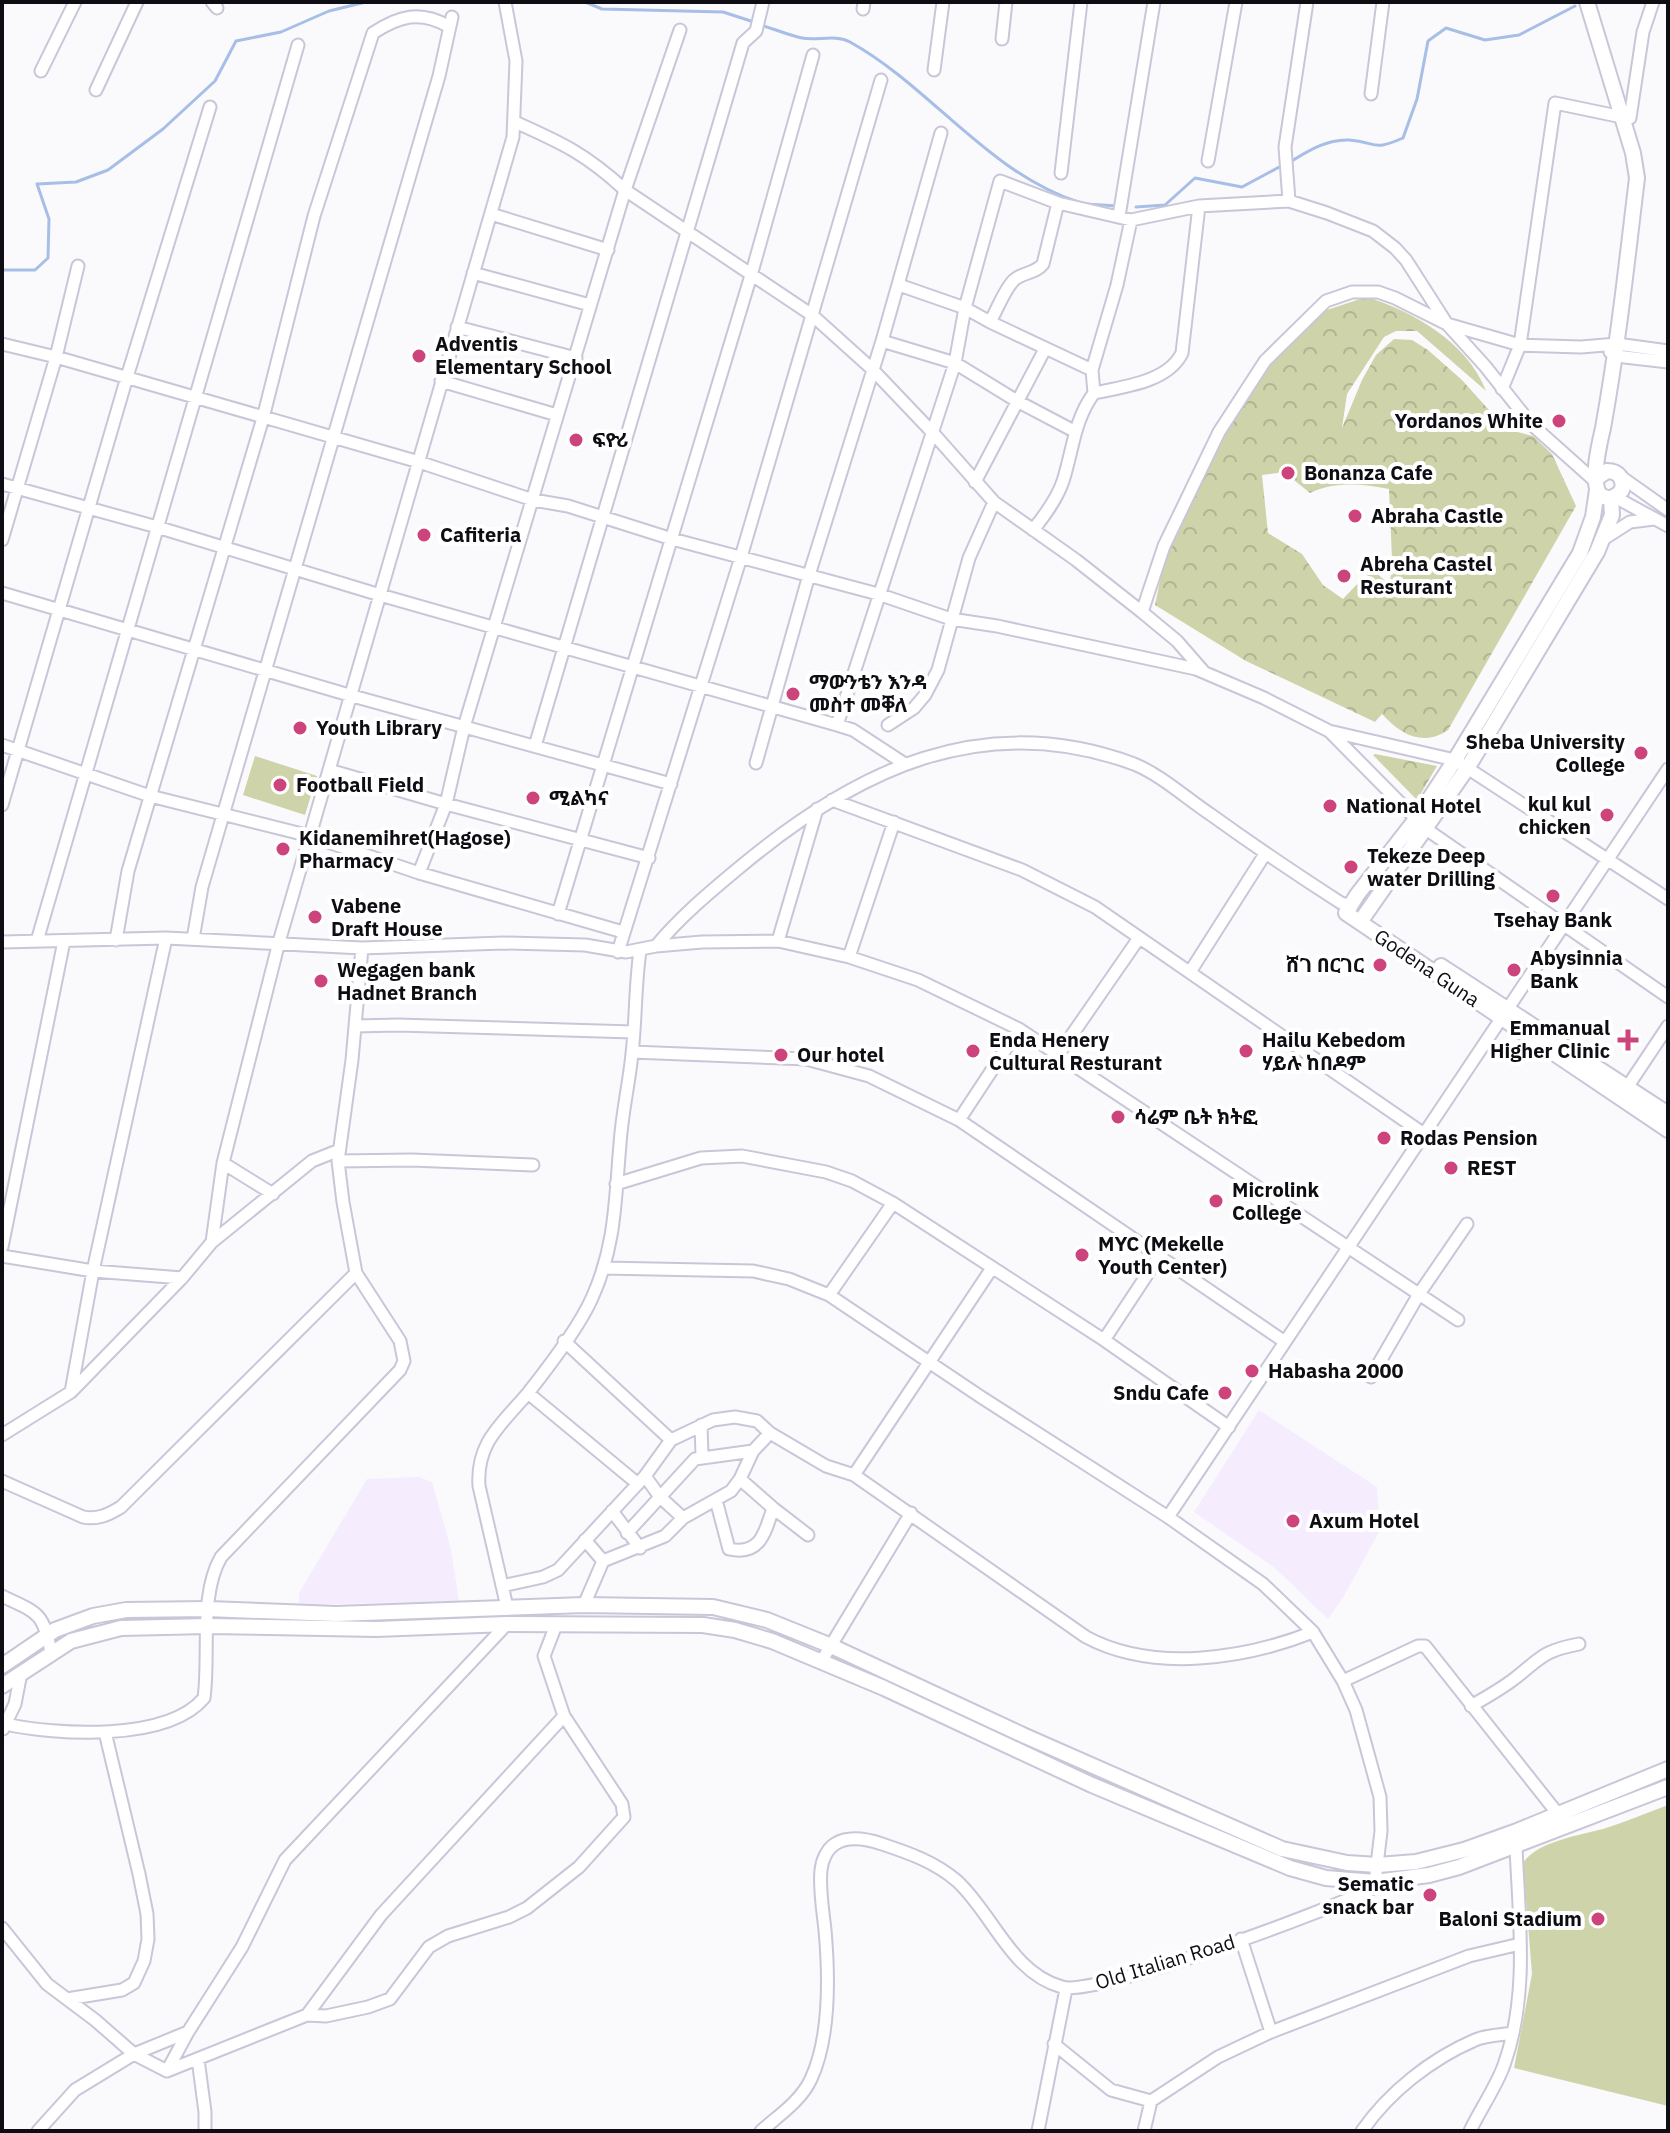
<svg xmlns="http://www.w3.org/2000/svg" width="1670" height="2133" font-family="'IBM Plex Sans','Noto Sans Ethiopic',sans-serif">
	<defs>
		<pattern id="park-crowns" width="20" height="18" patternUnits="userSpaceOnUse" patternTransform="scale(2)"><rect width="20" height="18" fill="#cfd3aa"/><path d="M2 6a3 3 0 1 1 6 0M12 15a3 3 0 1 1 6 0" fill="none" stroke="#b1b491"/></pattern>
	</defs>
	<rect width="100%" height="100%" fill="#fafafd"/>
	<path fill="#f5ecfd" d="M1259 1410 1377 1487 1380 1530 1344 1596 1328 1619 1275 1568 1194 1512Z
		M419 1477 432 1482 451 1549 459 1601 299 1605V1593L367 1479Z"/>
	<path fill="url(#park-crowns)" fill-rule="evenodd" d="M1366 297C1413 311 1468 343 1486 391L1417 331H1396L1384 337 1347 394 1342 428 1362 380 1376 355 1394 339 1412 340 1428 350 1462 380 1506 429 1533 436 1552 454 1576 506 1448 730C1423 747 1401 735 1382 714L1375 722 1246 661 1155 605 1163 566 1181 522 1229 427 1279 353 1324 311ZM1284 472 1310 493C1336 481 1362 484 1389 489L1392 559 1390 585 1374 571 1361 580 1343 599 1323 585 1302 554 1268 533 1262 475Z
		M1375 754 1437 766 1417 800 1373 755Z"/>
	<path fill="#cfd3aa" d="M255 756 317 776 305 815 243 795Z
		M1668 1805V2106L1514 2068 1532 1974 1523 1863C1536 1842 1580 1835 1603 1829 1625 1822 1646 1813 1668 1805Z"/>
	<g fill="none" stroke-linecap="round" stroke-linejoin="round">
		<path stroke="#a7bee6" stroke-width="3" d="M585 2 602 9 723 12 754 22
			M761 25C774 29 788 35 802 38 817 41 836 34 850 42 931 87 987 172 1078 202
			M1290 162C1308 151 1327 139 1349 140 1378 142 1371 152 1403 138L1417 99 1428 41 1446 28 1485 40 1519 35 1575 6
			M1085 204 1118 206
			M1136 207 1165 205 1195 178 1242 187 1283 165
			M2 270H35L48 258 49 219 37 184 76 182 108 170 163 129 215 81 236 41 281 32 329 11 366 2"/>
		<defs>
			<path id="minor" d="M212 2 217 8
				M863 9 864 2
				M1002 39 1006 2
				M934 70 943 2
				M41 71 75 2
				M96 90 137 2
				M1371 94 1383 2
				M1630 118 1643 32 1653 2
				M515 122C562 143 586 154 625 190L812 315 872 369 933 433 994 502 1076 560 1142 612 1177 641 1204 672
				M1208 161 1236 2
				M1061 173 1081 2
				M1289 201 1285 147 1307 2
				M491 214 608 250
				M1119 216 1154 2
				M473 273 590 305
				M899 285 965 308 990 322 1092 370
				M990 322C997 310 1004 290 1014 280 1023 272 1035 274 1043 264L1058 203
				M457 327 576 358
				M882 341 955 363 1017 401 1074 431
				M2 344 56 357 419 462 533 500 568 506 672 539 878 594 951 619 997 626 1196 669 1264 698 1329 731 1455 760 1668 899
				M1610 352 1616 356 1668 362
				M441 381 557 415
				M1502 389 1520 345 1555 103 1622 117
				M1094 393 1092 370 1117 285 1131 220
				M1620 476 1668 510
				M975 482 1045 349
				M2 484 157 527 380 595 837 725 853 730 905 764
				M1615 497 1668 526
				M1033 530C1045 515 1057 499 1063 481 1073 450 1074 420 1094 393 1123 387 1168 382 1182 353L1199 206
				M1605 538 1630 522 1654 519
				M2 540 56 357 78 266
				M2 593 349 695 671 784
				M1142 612 1164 546 1219 432 1265 361 1326 301 1352 292H1378L1395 298 1447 324 1520 345 1581 347 1617 344 1668 351
				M837 725 955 363 965 308 1000 181 1058 203 1131 220 1199 206 1289 201 1327 213 1373 231 1395 248 1406 260 1447 324 1485 366 1531 424 1596 482
				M888 725 914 708 925 695 938 670 969 558 994 502
				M1330 732 1426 829 1668 997
				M2 745 150 796 310 836 419 873 623 932
				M535 746 743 43 756 31 763 2
				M756 763 809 575 882 341 941 133
				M329 770 446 804 649 858
				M832 800 1022 870 1095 907 1424 1134
				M2 805 127 377 210 107
				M419 873 446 804 464 727 625 190 680 30
				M558 914 752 272 813 55
				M193 939 202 887 439 76 452 17
				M116 940 128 871 263 418 314 216 373 33C399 16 420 10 448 26
				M37 941 298 45
				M778 941 817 809
				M2 942 166 938 362 948 503 943 585 945 626 952 656 946 702 942 778 941 849 957 918 980 1019 1029 1458 1320
				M656 946C681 916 710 892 740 867 856 770 983 708 1134 764 1161 775 1186 798 1210 814 1253 845 1296 874 1341 903L1351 906
				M618 952 741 557 881 80
				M849 957 894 822
				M1190 972 1265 854
				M355 1026 398 1025 633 1032
				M632 1052 806 1059 869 1076 959 1120 1285 1342
				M1058 1055 1139 938
				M1624 1092 1668 1026
				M959 1120 1019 1029
				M338 1161 412 1160 533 1165
				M223 1163 273 1194
				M616 1184 701 1158 742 1156 826 1172 852 1181 893 1203 1104 1340 1229 1427
				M212 1242 223 1163 279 942 513 137 516 61 505 2
				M2 1247 64 941
				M2 1256 93 1271 182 1278
				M603 1268 753 1271 789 1279 829 1295 981 1397 1168 1517 1263 1584 1313 1632 1343 1681 1356 1710 1380 1797 1381 1831 1375 1882 1371 1889C1330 1910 1096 1997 1062 1987 1011 1973 993 1914 957 1881 935 1862 909 1853 882 1844 867 1839 849 1835 835 1844 827 1849 822 1860 821 1870 819 1889 823 1911 825 1930 829 1975 830 2038 811 2079 801 2101 778 2116 761 2131
				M829 1295 893 1203
				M1104 1340 1160 1255
				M564 1341 671 1440
				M1371 1377 1419 1294 1467 1224
				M71 1392 93 1271 166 938
				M528 1393 638 1484
				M701 1425 702 1456
				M2 1435 71 1392 182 1278 212 1242 312 1161 337 1151
				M854 1475 992 1268
				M645 1476 660 1497 683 1518
				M740 1479 773 1508 808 1535
				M2 1481 83 1517C97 1520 108 1515 121 1507L356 1273
				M716 1500 729 1549C760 1556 765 1533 773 1508
				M612 1511 640 1548
				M1168 1517 1668 769
				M627 1533 695 1459 753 1451
				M585 1540 603 1561
				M502 1586 543 1577 558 1570 645 1476 671 1440 713 1420 735 1417 757 1421 770 1433 826 1466 854 1475 1086 1637C1153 1673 1245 1659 1313 1632
				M2 1596C38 1613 43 1612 51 1652
				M584 1605 603 1561 665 1536 683 1518 731 1491 740 1479 753 1451 770 1433
				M507 1607 479 1486C476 1442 502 1424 528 1393 547 1369 580 1325 592 1298 616 1245 615 1199 620 1144 622 1113 629 1084 632 1054 636 1019 635 985 640 951
				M821 1662 911 1513
				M1343 1681 1418 1646H1425L1558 1814
				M1471 1706C1485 1698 1501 1689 1514 1679 1541 1658 1542 1651 1579 1644
				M5 1724C56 1735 167 1742 204 1698 210 1654 199 1595 221 1557L400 1370 404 1361 400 1341 356 1273 343 1202 338 1161 352 1060 362 948
				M3 1729 15 1704 21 1673
				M2 1928 47 1984 95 2020 134 2054 167 2071 307 2015 381 1915 564 1716 544 1656 556 1625
				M1241 1939 1271 2032
				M67 1999 122 1990 134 1983 144 1961 148 1939 147 1914 139 1874 105 1732
				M307 2015 326 2016 368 2007 390 1999 429 1947 448 1936 509 1917 527 1908 579 1867 624 1817 622 1804 564 1716
				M1054 2044 1111 2090 1151 2101 1218 2057 1271 2032 1469 1956 1520 1944
				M198 2059 205 2112V2131
				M167 2071 188 2032 242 1947 285 1860 507 1624
				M38 2131 75 2090 134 2054 188 2032
				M1038 2131 1066 1989
				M1144 2131 1151 2101
				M1362 2131C1389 2092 1431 2059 1475 2040 1486 2035 1501 2035 1513 2033
				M1470 2131C1480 2110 1496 2087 1504 2065 1529 1995 1519 1920 1516 1847"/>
			<path id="major" d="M1587 2 1633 153 1637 178C1627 261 1618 345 1603 428 1599 445 1591 478 1599 494 1608 501 1616 498 1622 490 1624 479 1619 471 1607 471L1597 478
				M1597 490 1593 517 1580 553 1455 760 1416 819 1357 895 1346 913 1668 1130
				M1360 922 1468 767 1597 552 1612 515 1611 498
				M1441 966 1668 1114
				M2 1666 55 1630 93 1616 126 1610 208 1609 336 1614 584 1605 713 1607 767 1620 829 1645 1025 1736 1282 1849 1347 1863 1378 1865 1416 1862 1464 1850 1517 1831 1668 1769
				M2 1686 71 1641 121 1628 208 1626 376 1629 507 1624 703 1625 735 1630 772 1641 884 1688 1092 1785 1290 1868 1326 1878 1375 1882 1429 1875 1459 1867 1668 1787"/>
		</defs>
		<use href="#minor" stroke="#c9c6d8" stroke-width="15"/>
		<use href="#major" stroke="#c9c6d8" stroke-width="18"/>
		<use href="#minor" stroke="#fff" stroke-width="11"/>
		<use href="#major" stroke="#fff" stroke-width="14"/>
	</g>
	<g fill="#cd447d" stroke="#fff" stroke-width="3">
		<circle cx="419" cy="356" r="8"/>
		<circle cx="1559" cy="421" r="8"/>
		<circle cx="576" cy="440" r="8"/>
		<circle cx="1288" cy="473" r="8"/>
		<circle cx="1355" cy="516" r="8"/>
		<circle cx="424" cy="535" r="8"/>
		<circle cx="1344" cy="576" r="8"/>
		<circle cx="793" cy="694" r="8"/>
		<circle cx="300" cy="728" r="8"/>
		<circle cx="1641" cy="753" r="8"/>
		<circle cx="280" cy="785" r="8"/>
		<circle cx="533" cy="798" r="8"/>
		<circle cx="1330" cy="806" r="8"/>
		<circle cx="1607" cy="815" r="8"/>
		<circle cx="283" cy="849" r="8"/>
		<circle cx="1351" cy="867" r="8"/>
		<circle cx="1553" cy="896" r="8"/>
		<circle cx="315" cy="917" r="8"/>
		<circle cx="1380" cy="965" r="8"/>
		<circle cx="1514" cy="970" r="8"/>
		<circle cx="321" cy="981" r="8"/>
		<path d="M1624 1028h8v8h8v8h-8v8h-8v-8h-8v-8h8z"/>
		<circle cx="973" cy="1051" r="8"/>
		<circle cx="1246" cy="1051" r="8"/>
		<circle cx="781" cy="1055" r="8"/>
		<circle cx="1118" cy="1117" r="8"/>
		<circle cx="1384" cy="1138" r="8"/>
		<circle cx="1451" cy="1168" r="8"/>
		<circle cx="1216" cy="1201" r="8"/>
		<circle cx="1082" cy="1255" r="8"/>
		<circle cx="1252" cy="1371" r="8"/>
		<circle cx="1225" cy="1393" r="8"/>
		<circle cx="1293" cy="1521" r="8"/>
		<circle cx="1430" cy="1895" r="8"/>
		<circle cx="1598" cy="1919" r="8"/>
	</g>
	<g text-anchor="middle" stroke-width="8" stroke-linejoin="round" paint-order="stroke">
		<g font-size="20" font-weight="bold" fill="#0e0d13" stroke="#fff" text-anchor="start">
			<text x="435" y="351">Adventis<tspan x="435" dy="23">Elementary School</tspan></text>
			<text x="1543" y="428" text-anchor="end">Yordanos White</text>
			<text x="592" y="447">ፍዮሪ</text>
			<text x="1304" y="480">Bonanza Cafe</text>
			<text x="1371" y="523">Abraha Castle</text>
			<text x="440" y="542">Cafiteria</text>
			<text x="1360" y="571">Abreha Castel<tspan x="1360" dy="23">Resturant</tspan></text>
			<text x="809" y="689">ማውንቴን እንዳ<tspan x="809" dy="23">መስተ መቐለ</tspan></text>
			<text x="316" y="735">Youth Library</text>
			<text x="1625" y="749" text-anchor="end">Sheba University<tspan x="1625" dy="23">College</tspan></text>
			<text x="296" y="792">Football Field</text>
			<text x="549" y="805">ሚልካና</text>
			<text x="1591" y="811" text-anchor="end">kul kul<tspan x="1591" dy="23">chicken</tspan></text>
			<text x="1346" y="813">National Hotel</text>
			<text x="299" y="845">Kidanemihret(Hagose)<tspan x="299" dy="23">Pharmacy</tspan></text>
			<text x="1367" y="863">Tekeze Deep<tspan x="1367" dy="23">water Drilling</tspan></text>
			<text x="331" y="913">Vabene<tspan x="331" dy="23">Draft House</tspan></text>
			<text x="1553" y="927" text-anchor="middle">Tsehay Bank</text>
			<text x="1530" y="965">Abysinnia<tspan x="1530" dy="23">Bank</tspan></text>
			<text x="1364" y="972" text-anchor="end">ሸገ በርገር</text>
			<text x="337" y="977">Wegagen bank<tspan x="337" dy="23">Hadnet Branch</tspan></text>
			<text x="1610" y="1035" text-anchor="end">Emmanual<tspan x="1610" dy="23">Higher Clinic</tspan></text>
			<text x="989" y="1047">Enda Henery<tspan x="989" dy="23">Cultural Resturant</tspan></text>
			<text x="1262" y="1047">Hailu Kebedom<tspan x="1262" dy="23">ሃይሉ ከበዶም</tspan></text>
			<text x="797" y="1062">Our hotel</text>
			<text x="1134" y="1124">ሳሬም ቤት ክትፎ</text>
			<text x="1400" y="1145">Rodas Pension</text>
			<text x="1467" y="1175">REST</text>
			<text x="1232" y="1197">Microlink<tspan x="1232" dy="23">College</tspan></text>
			<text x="1098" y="1251">MYC (Mekelle<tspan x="1098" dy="23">Youth Center)</tspan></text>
			<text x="1268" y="1378">Habasha 2000</text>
			<text x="1209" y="1400" text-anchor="end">Sndu Cafe</text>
			<text x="1309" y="1528">Axum Hotel</text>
			<text x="1414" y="1891" text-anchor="end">Sematic<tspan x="1414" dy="23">snack bar</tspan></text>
			<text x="1582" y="1926" text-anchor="end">Baloni Stadium</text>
		</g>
		<g font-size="20" fill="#0e0d13" stroke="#fff">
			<text transform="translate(1427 968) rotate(34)" y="7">Godena Guna</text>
			<text transform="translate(1165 1962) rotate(-17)" y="7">Old Italian Road</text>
		</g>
	</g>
	<rect width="1670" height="2133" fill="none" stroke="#0e0d13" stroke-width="8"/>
</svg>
